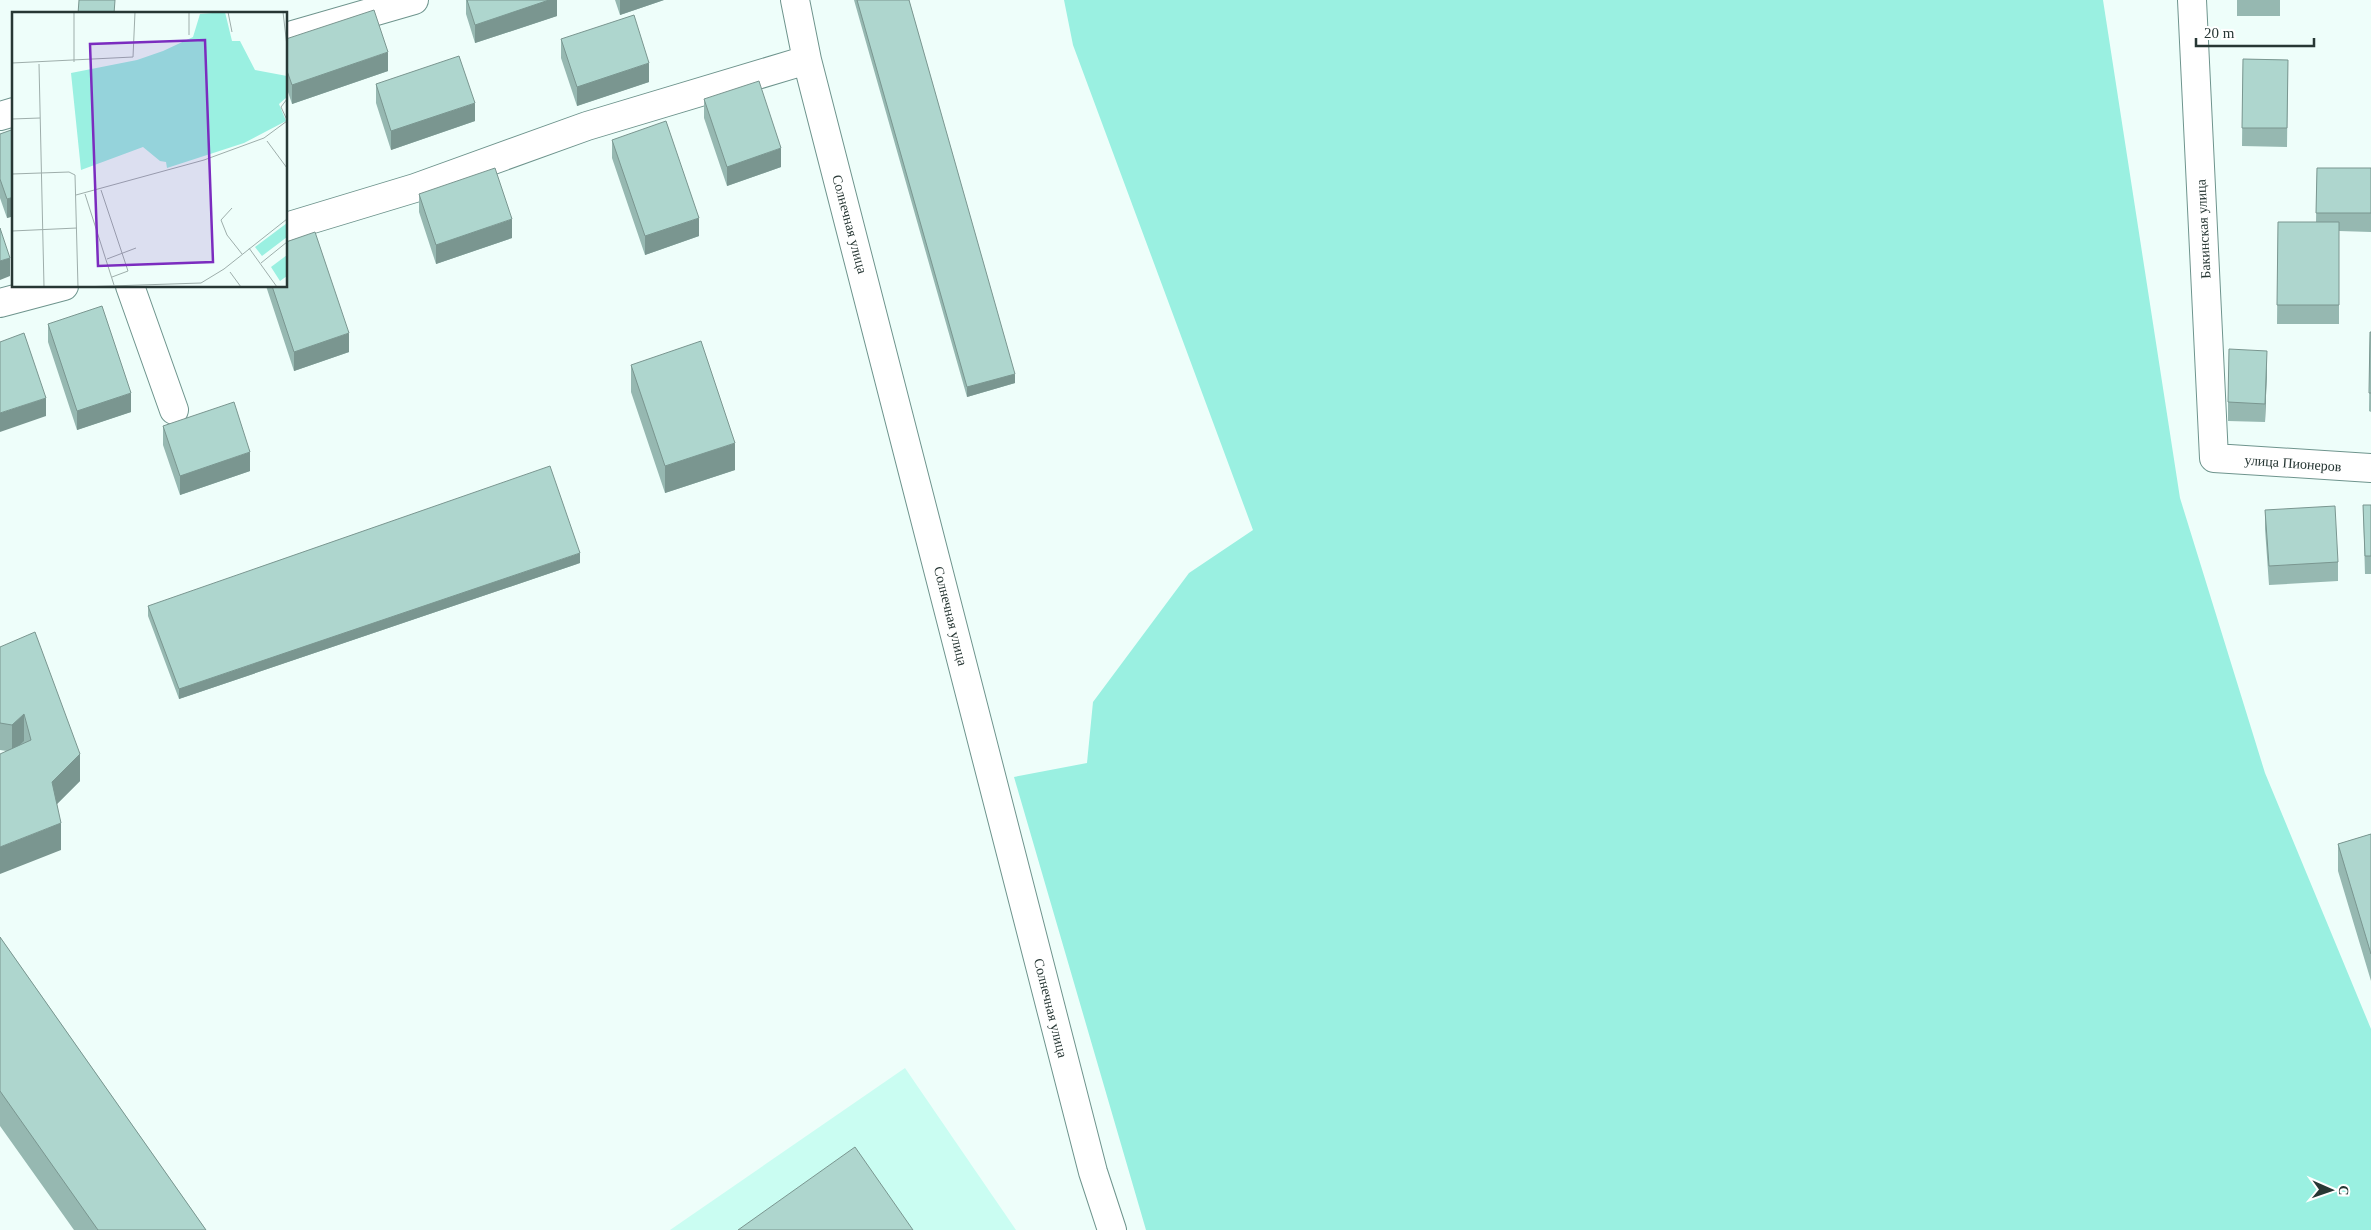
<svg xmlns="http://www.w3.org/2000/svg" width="2371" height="1230" font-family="Georgia,serif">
	<rect width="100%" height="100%" fill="#eefefa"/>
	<path fill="#cafdf2" d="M905 1068 1016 1230H670Z"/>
	<path fill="#9af0e1" d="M1064 0H2103L2180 498 2265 773 2371 1029V1230H1146L1014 777 1087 763 1093 702 1189 573 1253 530 1073 45Z"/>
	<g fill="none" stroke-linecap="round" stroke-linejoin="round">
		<defs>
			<path id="minor" d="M795 0 807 60 1093 1172 1112 1230
				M2192 0 2214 458 2371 468
				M286 37 414 0
				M0 116 14 112
				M286 227 415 188 587 126 807 60
				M130 286 174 410
				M0 303 64 286"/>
		</defs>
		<use href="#minor" stroke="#6e948d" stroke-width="30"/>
		<use href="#minor" stroke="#fff" stroke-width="28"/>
	</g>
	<path fill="#96b8b1" d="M466 0H557V16L475 43 466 14Z
		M615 0H664L620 15Z
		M854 0H909L1015 383 967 397Z
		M2237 0H2280V16H2237Z
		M286 39 388 71 292 104 286 86Z
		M561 39 649 82 577 106 561 58Z
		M2243 59 2288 60 2287 147 2242 146Z
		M376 84 475 121 391 150 376 103Z
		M704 99 781 167 727 186 704 118Z
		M14 129V216L7 218 0 198V134Z
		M612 140 699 236 645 255 612 158Z
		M2317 168H2371V232L2339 231V324H2277L2278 222H2316Z
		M419 194 512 238 436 264 419 212Z
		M266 286H286L349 352 294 371Z
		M48 324 131 412 77 430 48 342Z
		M2370 332H2371V412L2369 411Z
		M631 365 735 470 665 493 631 392Z
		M2267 369 2265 422 2228 421V402Z
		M163 426 250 471 180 495 163 445Z
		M2363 505H2371V574H2365Z
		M2265 510 2338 562V581L2269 585 2265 529Z
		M580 563 179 699 148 616V606Z
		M0 647 80 781 57 804 61 850 7 751 0 750Z
		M2371 834V981L2338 871V844Z
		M0 937 206 1230H74L0 1126Z"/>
	<path fill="#7a9690" d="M549 0H557V16L475 43V25Z
		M620 0H664L620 15Z
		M388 52V71L292 104V85Z
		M649 63V82L577 106V87Z
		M475 103V121L391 150V131Z
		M781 148V167L727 186V167Z
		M14 197V216L7 218V199Z
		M699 218V236L645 255V236Z
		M512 219V238L436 264V245Z
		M10 258V276L0 280V261Z
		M349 333V352L294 371V352Z
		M2267 351V369L2265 422V404Z
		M1015 374V383L967 397V387Z
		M131 393V412L77 430V411Z
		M46 398V416L0 432V413Z
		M735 443V470L665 493V466Z
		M250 452V471L180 495V476Z
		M580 553V563L179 699V689Z
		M24 714V741L12 752V725Z
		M80 754V781L52 809V782Z
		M61 823V850L0 874V847Z"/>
	<path fill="#aed6ce" stroke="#7a9690" d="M79 0H115L114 14H78Z
		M467 0H549L475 25Z
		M857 0H909L1015 374 967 387Z
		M374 10 388 52 292 85 286 68V39Z
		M634 15 649 63 577 87 561 39Z
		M459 56 475 103 391 131 376 84Z
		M2243 59 2288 60 2287 128H2242Z
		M759 81 781 148 727 167 704 99Z
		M666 121 699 218 645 236 612 140Z
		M14 129V197L7 199 0 179V134Z
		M495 168 512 219 436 245 419 194Z
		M2317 168H2371V213H2316Z
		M2278 222H2339V305H2277Z
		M0 228 10 258 0 261Z
		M315 232 349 333 294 352 272 286H286V242Z
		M102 306 131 393 77 411 48 324Z
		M2370 332H2371V393H2369Z
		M24 333 46 398 0 413V342Z
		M701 341 735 443 665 466 631 365Z
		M2229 349 2267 351 2265 404 2228 402Z
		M234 402 250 452 180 476 163 426Z
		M550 466 580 553 179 689 148 606Z
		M2363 505H2371V556H2365Z
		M2335 506 2338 562 2269 566 2265 510Z
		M35 632 80 754 52 782 61 823 0 847V754L31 740 24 714 12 725 0 723V647Z
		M2371 834V954L2338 844Z
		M0 937 206 1230H98L0 1091Z
		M855 1147 913 1230H738Z"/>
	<g text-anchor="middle" stroke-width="4" stroke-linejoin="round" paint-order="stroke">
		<g font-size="14" fill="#273734" stroke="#fff">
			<text transform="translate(850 224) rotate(75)" y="5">Солнечная улица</text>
			<text transform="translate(2203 229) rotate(-93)" y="5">Бакинская улица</text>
			<text transform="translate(2293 463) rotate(4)" y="5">улица Пионеров</text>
			<text transform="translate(951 616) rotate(76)" y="5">Солнечная улица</text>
			<text transform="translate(1051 1008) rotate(76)" y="5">Солнечная улица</text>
		</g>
	</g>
	<g transform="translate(12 12)">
		<rect width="275" height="275" fill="#eefefa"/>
		<path d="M213 0 220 29H228L243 58 275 64V85L267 92 274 109 232 131 155 156 154 150 148 149 131 135 69 158 59 61 125 48 151 39 181 25 188 2ZM275 211V225L250 244 243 235ZM275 243V264L268 269 259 255Z" fill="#9af0e1"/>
		<path fill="none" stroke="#9eaeab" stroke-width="1" d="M62 0V50M216 0 220 20M271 0 275 34M177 23V0M0 51 121 45 123 0M27 52 32 275M275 87 269 95 275 108M0 107 28 106M255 129 275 156M0 162 57 160 63 163 66 275M89 178 116 259 100 265M73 182 102 273M64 183 192 148 252 126 275 109M220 196 209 208 215 223 230 242M0 219 65 216M237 236 265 275M95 247 124 236M249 251 275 230M218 260 229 275M68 275 189 271 212 257 275 207"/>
		<path fill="#7b2cbf" fill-opacity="0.15" stroke="#7b2cbf" stroke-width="2.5" d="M193 28 201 250 86 254 78 32Z"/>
		<rect width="275" height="275" fill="none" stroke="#273734" stroke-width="2.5"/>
	</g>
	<g transform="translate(2331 1190) rotate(92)" stroke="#ffffff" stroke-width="4" paint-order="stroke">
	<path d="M0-4L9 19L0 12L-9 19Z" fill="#273734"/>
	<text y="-8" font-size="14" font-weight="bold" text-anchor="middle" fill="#273734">С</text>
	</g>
	<path d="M2196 38v8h118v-8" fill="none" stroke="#273734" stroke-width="2.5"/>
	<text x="2204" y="38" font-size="15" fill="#273734" stroke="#ffffff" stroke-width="4" paint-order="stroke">20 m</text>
</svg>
